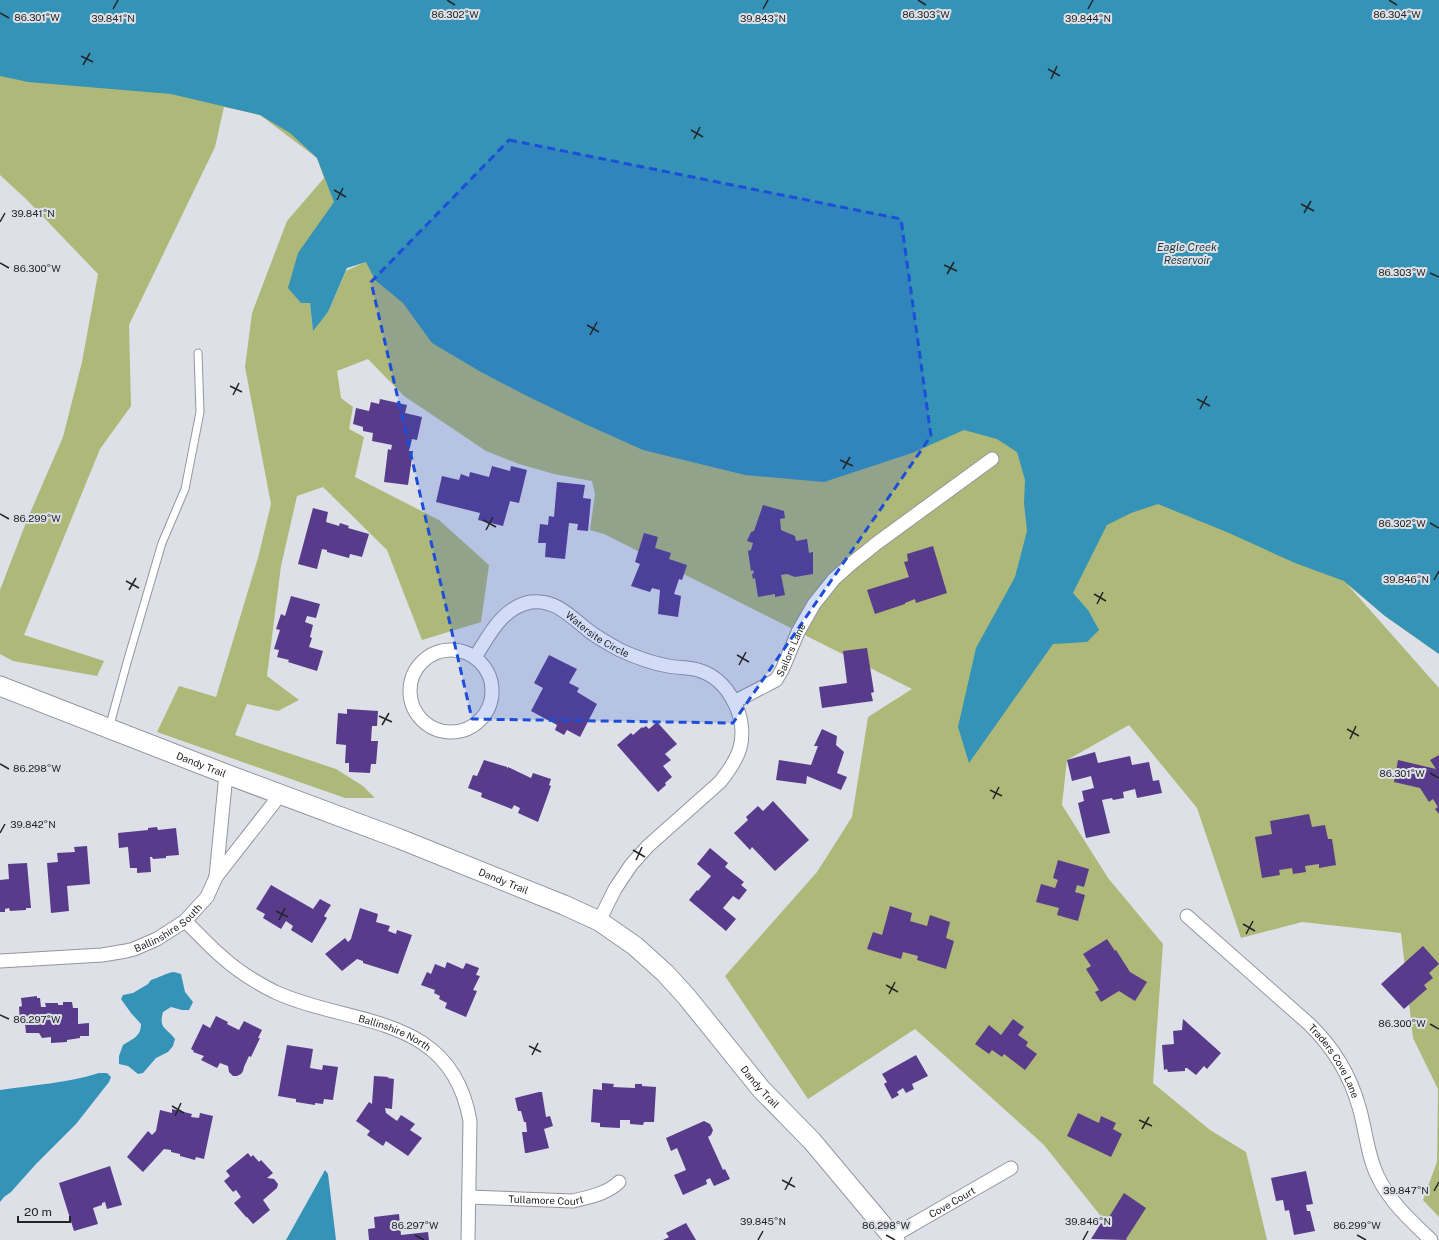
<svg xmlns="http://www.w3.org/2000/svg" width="1439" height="1240" font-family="'Public Sans',sans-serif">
	<rect width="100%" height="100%" fill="#dde0e6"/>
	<path fill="#aeb879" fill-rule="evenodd" d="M0 0H1439V654L1385 616 1347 584 1439 688V1217L1423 1200 1437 1162 1438 1089 1413 1038 1401 933 1302 922 1241 938 1197 808 1129 725 1067 760 1062 805 1108 878 1163 944 1153 1083 1210 1130 1246 1152 1267 1240H1120L1044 1145 915 1029 808 1099 725 976 817 872 852 817 868 717 912 689 604 534 590 530 595 494 592 481 554 474 519 464 486 451 404 396 368 359 337 371 341 398 353 407 349 429 364 437 355 477 439 520 489 565 481 622 422 640 387 550 323 487 297 496 281 566 267 676 299 700 278 711 247 704 235 735 336 769 363 786 375 798H345L157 732 179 686 216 697 258 558 271 504 245 367 252 313 287 221 324 178 317 158 260 115 224 107 215 147 129 325 131 406 100 449 24 635 104 661 97 676 13 661 0 654V590L27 520 63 437 82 362 98 274 27 200 0 175ZM298 253 365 262 346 271 328 312 313 330 310 302Z"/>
	<path fill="#3493b6" d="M0 0H1439V654L1385 616 1344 581 1295 563 1229 533 1158 504 1131 513 1107 525 1073 593 1088 610 1099 630 1087 642 1053 644 969 763 958 727 976 648 1015 577 1027 531 1024 503 1025 480 1017 452 997 439 964 430 912 453 824 482 745 475 643 450 585 424 527 396 481 372 432 343 403 303 375 280 366 262 347 268 328 312 313 331 310 303H301L288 288 298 253 334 202 317 158 290 133 260 115 171 94 28 82 0 76Z
		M174 972 181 974 185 992 193 1002 189 1010H182L171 1007 163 1012C158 1029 167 1028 175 1039L173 1046 168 1052 156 1058 143 1073 138 1074 128 1066 119 1064V1056L123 1045C132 1039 141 1037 141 1024L131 1013 121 999 123 995 133 993 148 984 151 980C159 978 165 973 174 972Z
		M99 1073H107L111 1077 109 1082 76 1124 36 1164 11 1192 4 1197 0 1202V1090C33 1085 67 1083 99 1073Z
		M325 1170 328 1174 336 1240H286Z"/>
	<path fill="#583c8b" d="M380 399 407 405 405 413 422 417 417 440 412 439 409 451H413L408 485 384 482 388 449 391 450 392 445 372 441 373 433 363 431V427L353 424 356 408 369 411 371 402 379 404Z
		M492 466 510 471 511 466 527 470 519 503 510 501 503 526 478 520 480 513 436 502 442 476 459 480 461 474 469 477 470 472 489 477Z
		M557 482 585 485 583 498 591 499 588 531 577 530 578 524 569 523 565 559 545 557 546 543H538L540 524 548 525 549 516 554 517Z
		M763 505 784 511 785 518 780 519 781 530 795 536 796 541 807 539 809 553 813 552V574L795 577 787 574 781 575 785 595 775 597V594L758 597 755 578 753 579 752 574 754 573 753 570 751 571 748 551 751 550 753 543 747 541 751 532 754 531Z
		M313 508 328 512 326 522 339 526 340 523 349 526 348 528 369 534 362 557 350 554 349 558 327 552V550L322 549 317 569 298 564Z
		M644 533 658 537 655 548 671 553 669 559 687 565 682 580 679 579 674 594 681 596 678 617 658 614 660 590 652 588 650 592 631 586 640 564 635 562Z
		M933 546 947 593 916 603 915 599 905 603V604L875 614 867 590 909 577 904 562 908 561 907 554Z
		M291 596 320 604 316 618 307 616 305 622 313 625 310 637 312 638 309 647 323 651 317 671 288 662 289 660 277 657 279 650 274 649 280 630 276 629 281 614 285 616Z
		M867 648 874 692 871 693 873 701 822 708 819 687 847 683 843 651Z
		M549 655 577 669 569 683 579 688 577 692 597 704 580 737 567 730 564 735 555 730 557 725 531 711 543 688 534 683Z
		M347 709 378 711 377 726H372L371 741H378L376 764H371L370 773 349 772V763H345L346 745 336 744 338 713 347 714Z
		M657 722 677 744 665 754 671 760 663 766 672 777 665 783 666 785 658 792 617 745 631 733 633 735 642 727 643 728 646 726 649 729Z
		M822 729 837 736 836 745 844 752 837 773 847 777 841 790 807 776 806 784 776 780 779 760 811 765 818 746H814Z
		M1095 752 1098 763 1130 756 1132 765 1149 762 1153 781 1159 780 1162 793 1137 798 1135 789 1123 792 1124 798 1113 800 1112 798 1102 800 1110 833 1086 838 1078 803 1084 801 1082 791 1094 788 1091 776 1072 781 1067 760Z
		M1439 755V814L1435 809 1438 807 1433 799 1429 802 1420 788 1394 782 1398 760 1436 769 1430 760Z
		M484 760 507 767V769L508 767 531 778 533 773 551 779 549 785 551 786 538 822 518 813 520 808 514 805 512 809 481 797 482 793 468 788 473 775 477 776Z
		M773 801 809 840 775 871 752 847 750 850 734 833 748 820 746 817 758 806 763 811Z
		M1309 814 1312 827 1325 825 1328 839H1332L1336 865 1319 868V864L1305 866 1306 872 1293 874 1292 868 1279 870 1280 875 1262 878 1255 837 1272 834 1270 821Z
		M157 827 158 830 176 828 179 855 166 856V858L153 859 152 857H150L151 872 137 873V868H130L128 847 119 848 118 833 148 830V828Z
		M87 846 90 884 67 886 69 911 51 913 47 863 58 862 57 853 75 852 74 847Z
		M710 848 728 863 725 867 744 882 741 885 747 890 739 900 733 896 723 908 736 919 726 931 689 900 697 890 698 891 711 876 697 864Z
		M1058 860 1089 869 1084 887 1077 885 1075 892 1085 895 1078 921 1057 915 1059 908 1036 902 1041 884 1055 888 1058 880 1053 878Z
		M27 863 31 908H26V910L10 911 9 908 5 909V912H0V880L9 879 8 864Z
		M271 885 313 909 320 899 331 905 324 916 327 918 312 943 291 930 293 926 286 921 281 929 263 918 265 914 256 909Z
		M890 906 912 913 910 921 927 926 930 915 950 922 946 938 954 941 946 969 917 960 918 956 903 952 901 959 867 949 873 932 882 935Z
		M360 908 378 914 376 922 390 926 388 931 396 934 397 930 412 935 398 974 363 963V961L357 959 342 971 325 954 345 938 348 942 351 939Z
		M1107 939 1115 951 1116 950 1130 972 1147 982 1135 1001 1119 991 1101 1002 1095 992 1099 990 1086 969 1091 966 1083 954Z
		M1423 946 1439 964 1429 973 1433 978 1424 985 1427 989 1404 1009 1381 984Z
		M447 962 463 969 466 963 479 968 476 975 480 976 473 990 477 991 466 1017 445 1008 447 1003 439 999 440 996 434 993 435 990 421 985 427 972 431 974 435 964 445 968Z
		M37 996V998H40L41 1007H46L45 1003H58V1005H63V1002H72L73 1008H78V1024L89 1023V1036H80V1038L67 1040V1042L51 1043V1037L42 1038 39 1033H26L25 1023H20L19 1007 22 1006 21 998Z
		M216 1016 228 1022 227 1024 239 1030 244 1021 262 1030 258 1038H260L251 1057 249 1056 244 1067 243 1071 241 1074 237 1076H233L229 1072 228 1066 220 1063 217 1068 201 1060 204 1056 193 1052 194 1051 191 1049 203 1024 210 1028Z
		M1013 1019 1024 1027 1018 1035 1028 1042 1026 1046 1037 1054 1025 1070 1004 1054 1002 1057 992 1050 989 1054 975 1044 989 1025 1001 1035Z
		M1183 1019 1221 1053 1207 1069 1204 1066 1196 1075 1187 1068H1185V1071L1168 1072 1167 1069 1164 1070 1162 1045 1174 1044 1173 1031 1182 1030Z
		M287 1045 313 1049 310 1068 322 1070 323 1065 338 1067 333 1100 324 1099 323 1104 315 1103V1105L296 1102V1099L278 1096Z
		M916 1055 928 1076 912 1084 914 1089 906 1093 903 1088 897 1092 899 1095 892 1099 884 1084 887 1082 882 1074Z
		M374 1076 389 1077 387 1078 394 1079 392 1109 385 1108 386 1113 397 1121 401 1115 415 1124 410 1130 422 1138 408 1156 386 1141 383 1146 367 1135 370 1131 356 1121 369 1102 372 1104Z
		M602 1083 614 1084 613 1087 635 1088V1084H642V1086L656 1087 654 1122H644L643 1125 630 1124V1120H620V1128L600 1127V1123L591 1122 593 1089 602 1090Z
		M539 1092H542L546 1117 550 1116 553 1126 544 1129 549 1148 527 1153H525L522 1132H527L526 1122H524L521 1111H518L515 1098Z
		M172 1109 192 1114 191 1117 199 1118 200 1113 213 1116 204 1159 196 1157 195 1160 180 1156V1154L171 1152V1150L164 1149 143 1172 127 1157 148 1131 152 1135 156 1131 160 1110 172 1113Z
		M1078 1113 1099 1123 1101 1116 1116 1123 1113 1129 1122 1134 1111 1157 1067 1136Z
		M704 1121 710 1124 713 1130 711 1135 708 1137 723 1170 725 1169 730 1179 714 1186 710 1178 706 1180 707 1184 683 1195 674 1175 686 1170 677 1148 671 1151 666 1138Z
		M248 1153 251 1157 253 1155 259 1162 261 1160 273 1173 267 1178 274 1179 278 1184 277 1188 263 1200 270 1210 253 1224 247 1217H246L234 1203 241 1197 236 1190 233 1192 224 1181 230 1176 226 1171Z
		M110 1166 122 1205 107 1209 105 1202 102 1203V1205L93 1208 98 1224 74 1231 59 1183Z
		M1306 1171 1313 1204 1306 1205 1307 1211H1310L1315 1231 1294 1235 1289 1210 1285 1211 1283 1200 1276 1201 1271 1178Z
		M1124 1193 1146 1208 1126 1239 1127 1240 1091 1239 1101 1223 1104 1225Z
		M399 1214 401 1235 428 1232 429 1240H369L368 1229 375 1228 374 1217Z
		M686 1223 696 1240H663L669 1237 666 1233Z"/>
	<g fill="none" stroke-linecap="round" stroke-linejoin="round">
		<defs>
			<path id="lane" d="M111 727 112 717 128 659 162 543 185 489 200 412 198 353"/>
			<g id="street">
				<circle cx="451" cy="691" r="41"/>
				<path id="s1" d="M475 657C489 636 502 607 531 602 556 599 571 617 589 631 598 638 609 644 620 650 635 657 652 663 668 666 678 668 689 667 698 670 729 679 748 718 740 748 736 761 728 772 720 782L648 846 631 865 615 889 599 921"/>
				<path id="s2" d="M734 702 776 680 782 670 798 632 814 604 834 579 852 563 877 543 992 459"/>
				<path d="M216 877 280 795"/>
				<path id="s3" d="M1187 916 1309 1024C1333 1047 1350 1075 1359 1107 1366 1130 1367 1155 1378 1177 1390 1202 1411 1221 1431 1240"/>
				<path id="s4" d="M185 921C197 932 207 944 220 955 236 970 255 982 275 992 352 1027 451 1012 470 1121L468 1240"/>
				<path id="s5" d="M0 961 102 955 126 951 134 949 157 939 185 921 207 897 216 877 226 774"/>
				<path id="s6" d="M469 1197 573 1201C588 1197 607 1194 619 1182"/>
				<path id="s7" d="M893 1236 1011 1168"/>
			</g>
			<g id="secondary">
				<path id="s8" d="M0 686 226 774 400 839 564 905 599 921 635 946 665 973 686 996 761 1089 812 1141 895 1240"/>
			</g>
		</defs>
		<use href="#lane" stroke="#93969c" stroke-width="9"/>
		<use href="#street" stroke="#93969c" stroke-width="15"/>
		<use href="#secondary" stroke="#93969c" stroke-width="21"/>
		<use href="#lane" stroke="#fff" stroke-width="7"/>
		<use href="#street" stroke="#fff" stroke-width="13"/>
		<use href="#secondary" stroke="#fff" stroke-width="19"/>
	</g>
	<path fill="#1d4ed8" fill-opacity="0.2" stroke="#1d4ed8" stroke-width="3" stroke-dasharray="8 5" stroke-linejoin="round" d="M509 140 901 219 931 436 733 723 472 719 371 282Z"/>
	<path fill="none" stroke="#242528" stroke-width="1.5" d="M447 0 455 5M918 0 926 5M1389 0 1397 5M113 9 118 0M763 9 768 0M1088 9 1093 0M0 13 9 18M81 56 93 62M83 65 90 53M1048 69 1060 76M1051 79 1057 66M691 130 703 137M694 139 700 127M334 190 346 197M337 200 343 188M1301 204 1314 211M1304 213 1311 201M0 222 5 213M0 263 9 268M944 265 957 271M1430 273 1439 277M947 274 954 262M587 325 599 332M590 335 597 322M230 386 242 392M233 395 239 383M1197 399 1210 406M1200 409 1207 396M840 460 853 466M843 469 850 457M0 514 9 519M483 520 496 527M1430 523 1439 528M486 530 493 517M1434 580 1439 571M126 581 139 588M129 590 136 578M1094 594 1106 601M1097 604 1103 592M737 655 749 662M739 665 746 652M379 716 392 722M382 725 389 713M1347 729 1359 736M1350 739 1356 726M0 764 9 769M1430 773 1439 778M990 790 1002 796M993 799 999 787M0 833 5 824M633 850 645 857M636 860 642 847M276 911 288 917M279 920 285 908M1243 924 1255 931M1246 934 1253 921M886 985 898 992M889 994 895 982M0 1015 9 1019M1430 1024 1439 1029M529 1046 541 1052M532 1055 538 1043M172 1106 184 1113M175 1116 181 1103M1139 1120 1152 1126M1142 1129 1149 1117M782 1180 795 1187M785 1190 792 1177M1434 1191 1439 1182M415 1235 424 1240M886 1235 895 1240M1357 1235 1366 1240M758 1240 763 1231M1083 1240 1088 1231"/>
	<g text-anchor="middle" stroke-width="4" stroke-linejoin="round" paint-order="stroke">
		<g font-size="10" fill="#242528" stroke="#dde0e6">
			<text dy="4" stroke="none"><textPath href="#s1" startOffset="157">Watersite Circle</textPath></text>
			<text dy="4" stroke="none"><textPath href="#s2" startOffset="81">Sailors Lane</textPath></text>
			<text dy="4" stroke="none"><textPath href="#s8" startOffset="216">Dandy Trail</textPath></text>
			<text dy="4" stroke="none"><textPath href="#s8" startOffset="540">Dandy Trail</textPath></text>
			<text dy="4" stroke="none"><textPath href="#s5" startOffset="175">Ballinshire South</textPath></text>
			<text dy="4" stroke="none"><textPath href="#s4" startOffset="242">Ballinshire North</textPath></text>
			<text dy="4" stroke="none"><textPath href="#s3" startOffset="208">Traders Cove Lane</textPath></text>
			<text dy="4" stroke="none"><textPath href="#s8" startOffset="876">Dandy Trail</textPath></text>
			<text dy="4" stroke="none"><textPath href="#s6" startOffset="77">Tullamore Court</textPath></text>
			<text dy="4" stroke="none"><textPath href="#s7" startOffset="68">Cove Court</textPath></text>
		</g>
		<g font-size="11" font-style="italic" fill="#1f343d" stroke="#dde0e6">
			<text x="1187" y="251">Eagle Creek<tspan x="1187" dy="13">Reservoir</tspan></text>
		</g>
	</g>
	<g font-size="10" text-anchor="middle" fill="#242528" stroke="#dde0e6" stroke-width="4" stroke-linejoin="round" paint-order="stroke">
		<text x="455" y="18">86.302°W</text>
		<text x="926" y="18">86.303°W</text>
		<text x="1397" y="18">86.304°W</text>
		<text x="37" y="21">86.301°W</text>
		<text x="113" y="22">39.841°N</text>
		<text x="763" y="22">39.843°N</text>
		<text x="1088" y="22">39.844°N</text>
		<text x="33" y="217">39.841°N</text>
		<text x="37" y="272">86.300°W</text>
		<text x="1402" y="276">86.303°W</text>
		<text x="37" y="522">86.299°W</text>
		<text x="1402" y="527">86.302°W</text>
		<text x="1406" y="583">39.846°N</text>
		<text x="37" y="772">86.298°W</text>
		<text x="1402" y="777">86.301°W</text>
		<text x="33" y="828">39.842°N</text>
		<text x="37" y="1023">86.297°W</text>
		<text x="1402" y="1027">86.300°W</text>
		<text x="1406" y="1194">39.847°N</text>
		<text x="763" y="1225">39.845°N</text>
		<text x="1088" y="1225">39.846°N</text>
		<text x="415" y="1229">86.297°W</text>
		<text x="886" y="1229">86.298°W</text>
		<text x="1357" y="1229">86.299°W</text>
	</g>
	<path d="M18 1216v6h52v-6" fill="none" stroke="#242528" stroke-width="2"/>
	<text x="24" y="1216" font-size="12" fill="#242528" stroke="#dde0e6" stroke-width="3" paint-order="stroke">20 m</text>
</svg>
